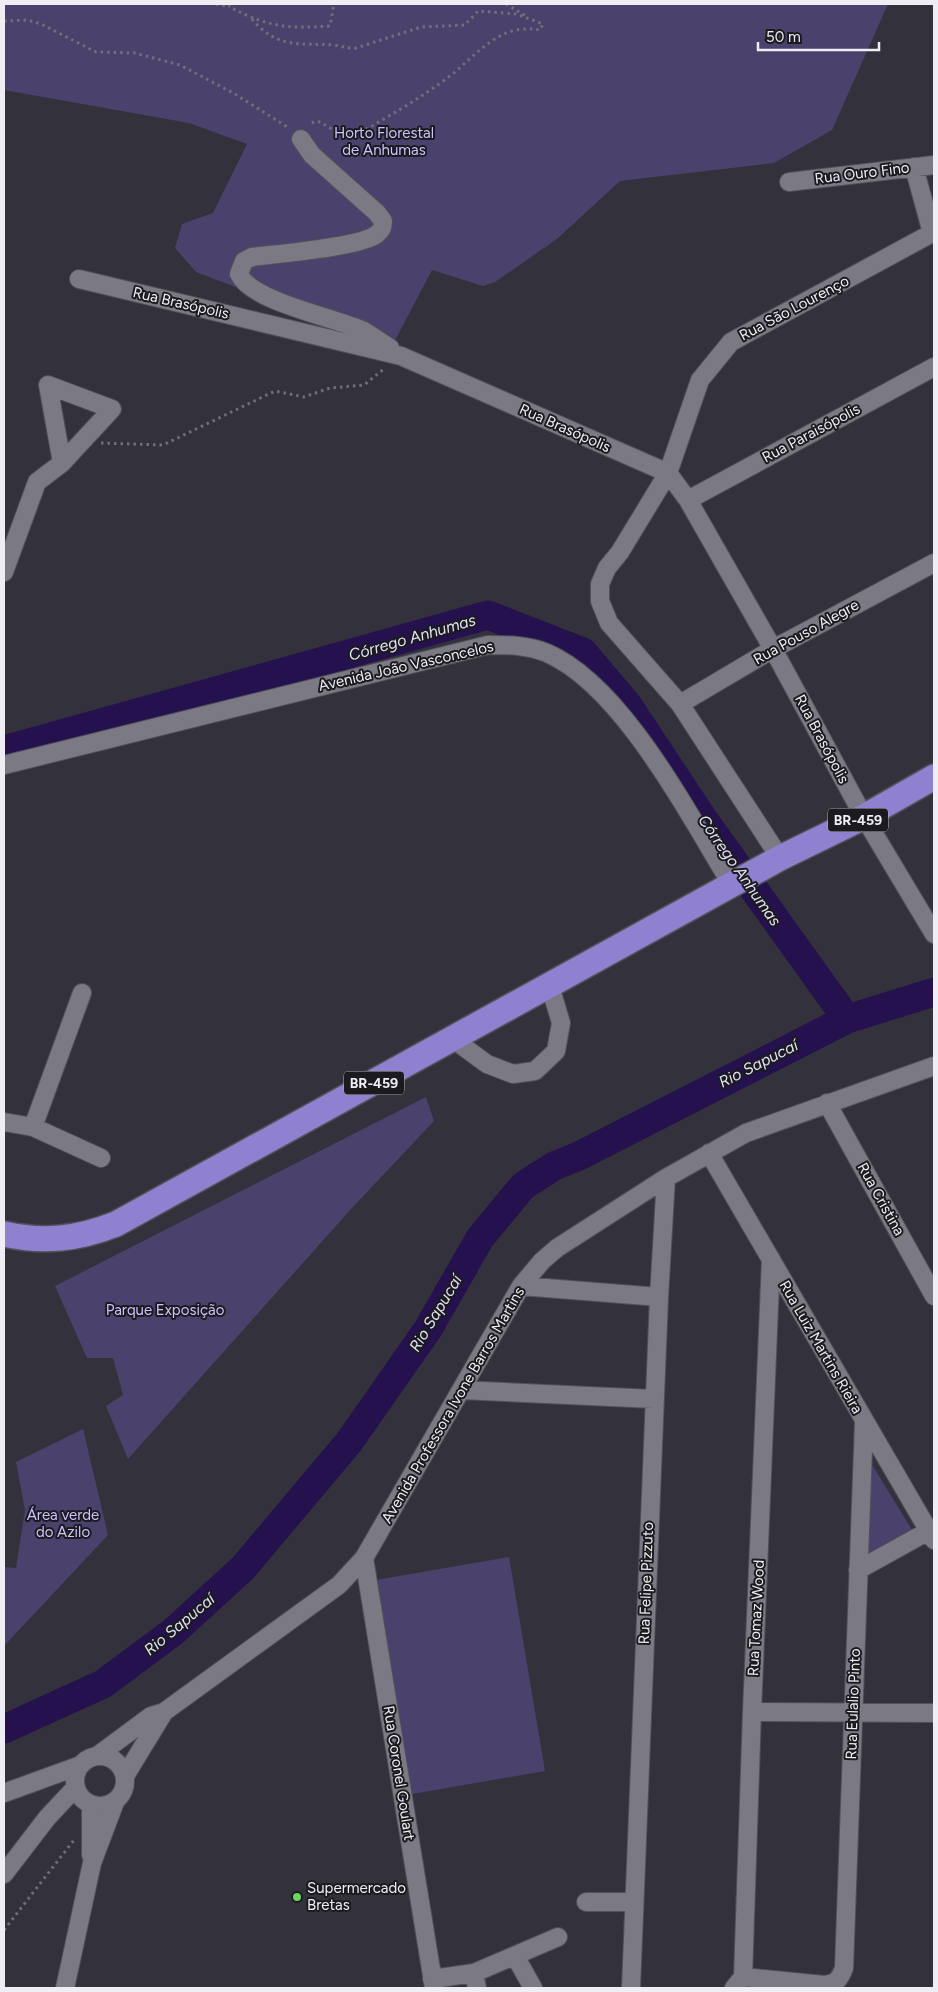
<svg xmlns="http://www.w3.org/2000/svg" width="938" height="1992" font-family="Figtree,sans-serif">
	<rect width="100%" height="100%" fill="#33323c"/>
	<path fill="#4a416d" d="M4 4H888L832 130 774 163 620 181 557 239 495 282 483 286 432 270 392 346 196 272 175 248 182 224 213 213 247 144 189 123 4 90Z
		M426 1097 434 1121 351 1209 128 1459 106 1406 123 1395 113 1358H87L55 1286Z
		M83 1429 108 1535 4 1646V1567L16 1568 25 1510 16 1462Z
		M868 1458 912 1530 864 1558Z
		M509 1557 545 1771 412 1794 376 1580Z"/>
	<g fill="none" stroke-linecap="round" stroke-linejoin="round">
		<path stroke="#24114d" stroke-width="29" d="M4 750 488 615 583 652 627 704 704 820 847 1019
			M4 1729 103 1684 173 1632 243 1568 349 1442 428 1329 480 1238 499 1215 523 1186 554 1166 579 1156 847 1019 934 992"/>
		<defs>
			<path id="minor" d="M301 139 312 155 377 213 383 221C383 227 382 230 377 234 362 247 275 254 252 257L244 261 239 274C252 302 334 317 364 331 373 336 382 343 390 348
				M914 167 932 233
				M789 182 934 165
				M79 279 401 356 668 473 688 500 773 649 864 817 934 934
				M688 500 934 367
				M4 572 37 482 62 463 112 409 48 385 62 463
				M680 704 773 649 934 563
				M4 765 488 645C509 645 527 645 547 653 623 686 689 816 732 885
				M780 858 680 704 609 623 600 601V584L607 568 620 552 668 473 700 380 731 342 934 232
				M453 1039 487 1064 513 1074 535 1071 556 1051 561 1023 550 986
				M827 1103 934 1296
				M4 1122 33 1127 82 993
				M33 1127 101 1158
				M709 1153 934 1540
				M521 1286 659 1297
				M461 1390 654 1399
				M364 1558 434 1988
				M858 1570 934 1528
				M752 1712 934 1713
				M75 1781a25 25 0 1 1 50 0a25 25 0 1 1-50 0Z
				M97 1756 151 1716 164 1712
				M125 1776 164 1712 339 1585 364 1558 521 1286 542 1261 557 1248 666 1178 746 1133 934 1066
				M4 1793 81 1765
				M91 1805V1855
				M4 1874 47 1818 76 1787
				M586 1902H633
				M515 1956 533 1988
				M474 1973 477 1988
				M743 1977 752 1712 771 1259
				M743 1977 824 1985C836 1984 840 1979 844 1968L864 1422
				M432 1979 474 1973 558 1937
				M65 1988 92 1863 115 1802
				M631 1988 659 1297 666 1178
				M734 1988 743 1977"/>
			<path id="highway" d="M4 1234C44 1243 78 1239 116 1224L780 858 864 817 934 777"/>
		</defs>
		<use href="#minor" stroke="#525159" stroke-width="20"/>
		<use href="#highway" stroke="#525159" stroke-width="28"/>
		<path stroke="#706f78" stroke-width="3" stroke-dasharray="2.5 4" stroke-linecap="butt" d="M216 4 230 7
			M229 4 230 7C267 27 289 29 330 26L334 4
			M506 4 526 16
			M252 19C277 49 299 43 334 45 342 46 348 49 356 48L421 27 465 25 478 11 516 14 543 24 540 30C498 22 476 57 446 79 425 94 405 107 382 120 371 126 360 135 348 135 335 134 328 125 317 121L308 124
			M4 21 28 20 41 24 96 52 135 53 180 65 235 94 289 128
			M101 443 163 445 275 391 304 397 330 388 364 385 385 368
			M4 1930 74 1840"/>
		<use href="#minor" stroke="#7b7984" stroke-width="18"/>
		<use href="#highway" stroke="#8f80d0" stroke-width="25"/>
	</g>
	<circle fill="#6ed361" stroke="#1b1b1f" stroke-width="2" cx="297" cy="1897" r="5"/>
	<g text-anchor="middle" stroke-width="4" stroke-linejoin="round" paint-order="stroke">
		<g fill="#1b1b1f" stroke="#afafb4" stroke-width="1">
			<rect x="828" y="808.5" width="60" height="23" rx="4"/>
			<rect x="344" y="1071.5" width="60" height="23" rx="4"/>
		</g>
		<g font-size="14" font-weight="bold" fill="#eeeef4">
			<text x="858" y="825">BR-459</text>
			<text x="374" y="1088">BR-459</text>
		</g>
		<g font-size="15" fill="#ccc3fd" stroke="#1b1b1f">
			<text x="384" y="138">Horto Florestal<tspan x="384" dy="17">de Anhumas</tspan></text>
			<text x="165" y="1315">Parque Exposição</text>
			<text x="63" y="1520">Área verde<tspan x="63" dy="17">do Azilo</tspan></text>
		</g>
		<g font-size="15" fill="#eeeef4" stroke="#1b1b1f">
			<text transform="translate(862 173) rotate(-7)" y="5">Rua Ouro Fino</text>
			<text transform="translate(181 303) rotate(13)" y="5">Rua Brasópolis</text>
			<text transform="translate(794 308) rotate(-28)" y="5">Rua São Lourenço</text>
			<text transform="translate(565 428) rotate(24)" y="5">Rua Brasópolis</text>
			<text transform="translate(811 433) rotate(-28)" y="5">Rua Paraisópolis</text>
			<text transform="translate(806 632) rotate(-29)" y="5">Rua Pouso Alegre</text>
			<text transform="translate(406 666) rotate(-13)" y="5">Avenida João Vasconcelos</text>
			<text transform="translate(822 739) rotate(62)" y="5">Rua Brasópolis</text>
			<text transform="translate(881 1199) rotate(61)" y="5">Rua Cristina</text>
			<text transform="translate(821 1347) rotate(60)" y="5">Rua Luiz Martins Rieira</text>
			<text transform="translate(453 1405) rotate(-60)" y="5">Avenida Professora Ivone Barros Martins</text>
			<text transform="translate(646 1583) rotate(-88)" y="5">Rua Felipe Pizzuto</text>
			<text transform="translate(756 1618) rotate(-87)" y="5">Rua Tomaz Wood</text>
			<text transform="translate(853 1704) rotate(-88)" y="5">Rua Eulalio Pinto</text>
			<text transform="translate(399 1773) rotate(81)" y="5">Rua Coronel Goulart</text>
		</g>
		<g font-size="15" fill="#eeeef4" stroke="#1b1b1f" text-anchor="start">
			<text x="307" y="1893">Supermercado<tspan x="307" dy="17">Bretas</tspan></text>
		</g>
		<g font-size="16" font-style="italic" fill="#e2e0f4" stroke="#1b1b1f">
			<text transform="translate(412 637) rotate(-16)" y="6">Córrego Anhumas</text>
			<text transform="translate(740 870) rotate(55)" y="6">Córrego Anhumas</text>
			<text transform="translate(758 1063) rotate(-27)" y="6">Rio Sapucaí</text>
			<text transform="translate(435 1313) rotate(-59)" y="6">Rio Sapucaí</text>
			<text transform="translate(179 1624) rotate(-40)" y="6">Rio Sapucaí</text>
		</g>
	</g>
	<rect width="938" height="1992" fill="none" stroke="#eeeef4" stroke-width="10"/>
	<path d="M758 42v8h121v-8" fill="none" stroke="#eeeef4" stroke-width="2.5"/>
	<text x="766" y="42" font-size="15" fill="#eeeef4" stroke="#1b1b1f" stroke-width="4" paint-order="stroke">50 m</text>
</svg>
